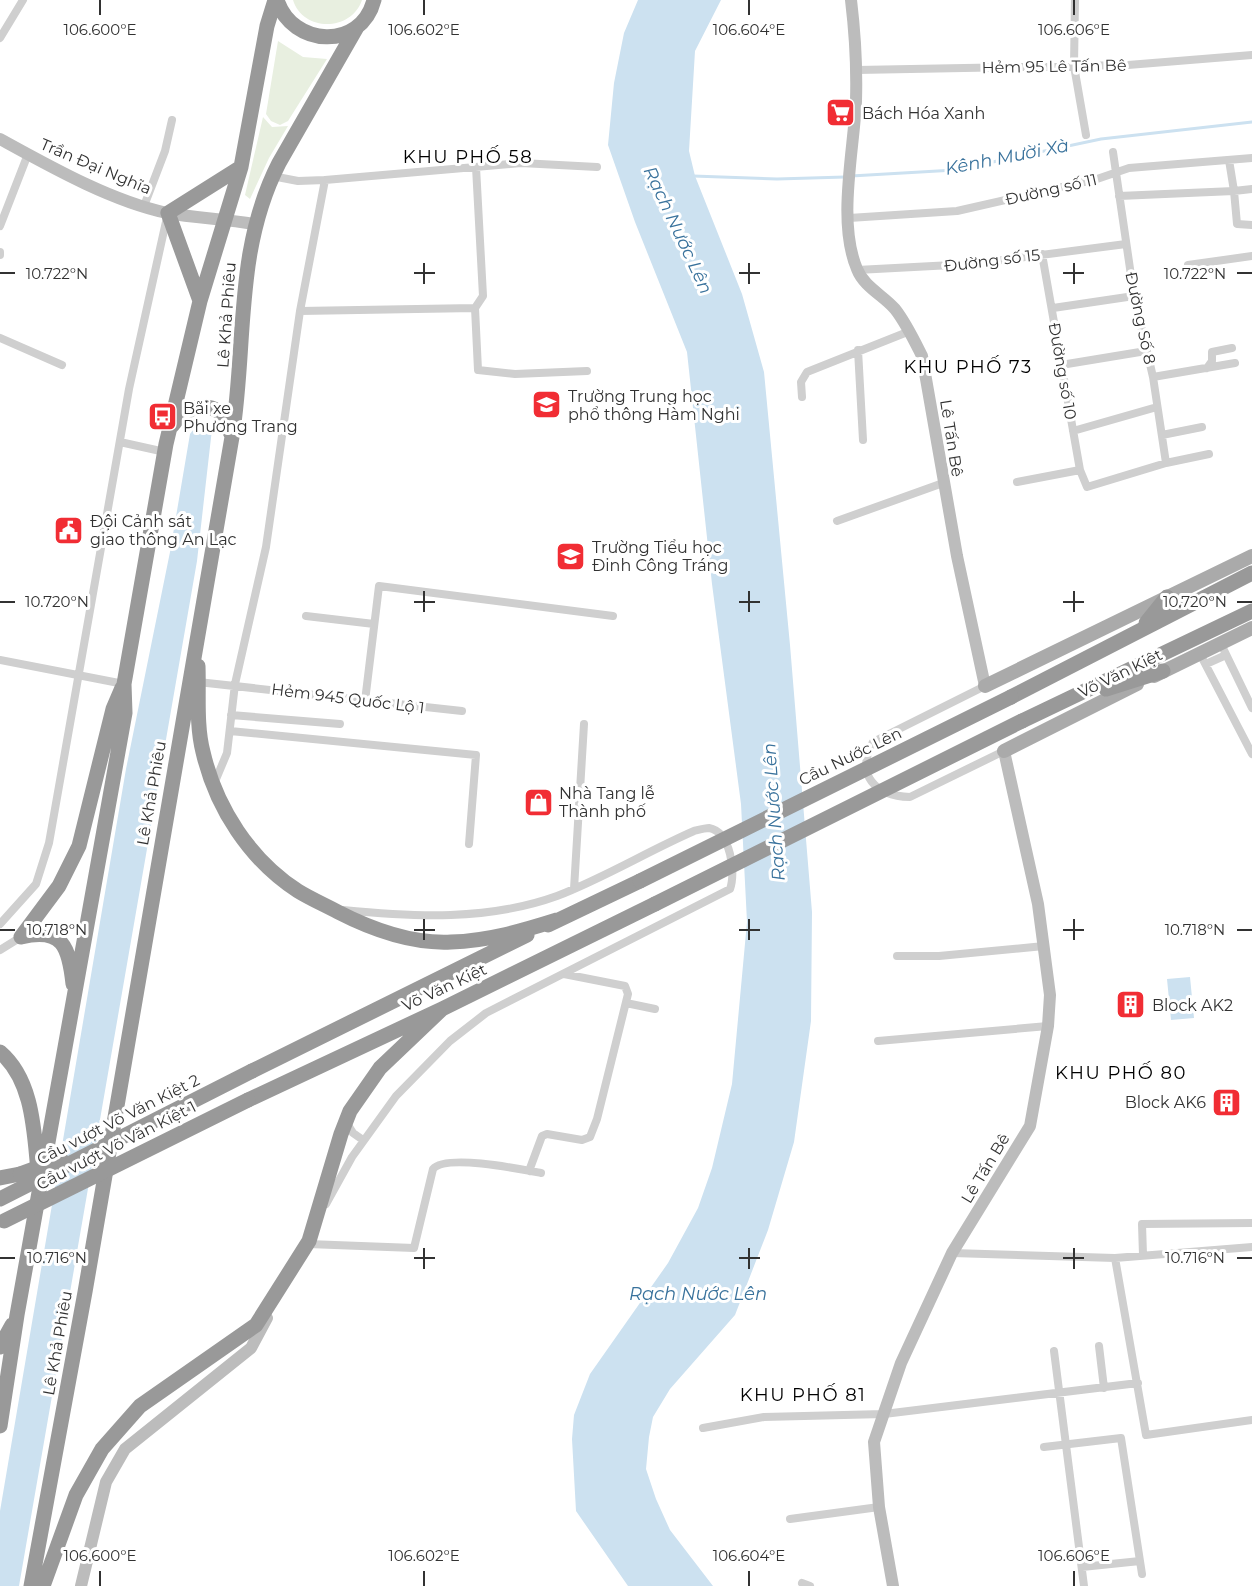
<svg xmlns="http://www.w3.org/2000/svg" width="1252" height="1586" font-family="Montserrat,sans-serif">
	<rect width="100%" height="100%" fill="#fff"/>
	<path fill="#e8efe0" d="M293 0H362C351 32 303 32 293 0Z
		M278 41 303 57 327 59 288 121 280 125 271 121 266 114Z
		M263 117 272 127 288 126 269 158 250 199 245 195Z"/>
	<path fill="#cce1f0" d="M638 0H721L695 51 689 151 695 176 742 294 764 372 790 645 812 912 811 1021 794 1142 768 1230 735 1315 670 1389 653 1417 649 1437 646 1469 656 1499 670 1530 713 1586H628L576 1511 572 1439 574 1415 590 1374 668 1263 698 1208 712 1168 732 1084 747 922 741 804 712 584 687 352 635 222 608 145 614 83 624 33Z
		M199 422H207L212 429 197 561 19 1586H0V1511L126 769 170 552 190 434Z
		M1190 977 1194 1018 1171 1020 1167 979Z"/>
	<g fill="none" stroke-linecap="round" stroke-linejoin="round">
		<path stroke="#cce1f0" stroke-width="3" d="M693 176 777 179 845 177
			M851 176 955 170 1101 139 1252 122"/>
		<path stroke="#cfcfcf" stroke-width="8" d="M1075 0 1074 66 1086 135
			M0 38 23 0
			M857 70 1128 65 1252 55
			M1113 152 1134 296 1153 377 1166 463
			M1229 160 1234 191 1252 189
			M272 176 298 181 325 180 521 163 597 167
			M1119 196 1234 191 1237 224 1252 225
			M144 206 165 151 172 120
			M849 218 957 211 1097 179 1129 168 1252 158
			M0 226 28 154
			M0 252V255
			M1042 254 1080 470 1087 487 1166 463 1209 454
			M1188 265 1252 256
			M857 270 971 264 1126 244
			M475 308 483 296 476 167
			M1053 308 1134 296
			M300 311 475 308 478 370 515 374 587 371
			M0 338 62 365
			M858 350 863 440
			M1061 365 1146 351
			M1207 368 1212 361V352L1232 348
			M1153 377 1235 363
			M802 397 801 382 807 372 910 331
			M1073 431 1157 407
			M1162 435 1202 427
			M120 442 165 452
			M1017 482 1080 470
			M837 521 943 483
			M306 616 374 624
			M1221 644 1252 708
			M1200 654 1252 754
			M0 660 124 684
			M1206 664 1226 655
			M198 682 462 711
			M985 686 873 742C855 775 875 796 910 797L1004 751
			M365 701 379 586 613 616
			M231 715 340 724
			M230 731 476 755 469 844
			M214 784 227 753 235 684 266 547 300 311 325 180
			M574 889 584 724
			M0 924 36 884 49 843 129 389 167 217
			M0 950 21 937
			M897 956H939L1044 946
			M626 1003 655 1009
			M878 1041 1048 1026
			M346 1122 353 1133 363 1140
			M529 1171 542 1136 547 1134 582 1140 590 1137 597 1119 628 994 625 986 564 974
			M326 1204 352 1157 396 1096 450 1041 486 1013 730 889C736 873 731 832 709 828 705 828 698 830 694 831 648 851 604 878 557 896 488 921 414 917 343 910
			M308 1244 414 1248 433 1169C446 1154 520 1169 541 1173
			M952 1253 1115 1258 1252 1247
			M1143 1255 1142 1224 1252 1223
			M1115 1258 1146 1435 1252 1420
			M1099 1346 1104 1388
			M1054 1351 1084 1586
			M703 1428 764 1417 884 1414 1138 1383
			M1044 1447 1121 1438 1142 1574
			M790 1519 879 1507
			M1082 1567 1140 1561
			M802 1583 810 1586"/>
		<path stroke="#bcbcbc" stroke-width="12" d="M851 0C855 33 857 67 856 101 854 150 837 222 857 269 864 287 883 295 895 309 906 323 914 340 922 356L957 556 985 686
			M0 139C51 167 111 201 167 213 196 218 225 219 254 224
			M81 1586 106 1482 125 1449 251 1348 267 1318
			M893 1586 879 1507 874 1442 901 1363 952 1253 1030 1126 1048 1026 1050 995 1038 904 1004 751"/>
		<path stroke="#aaa" stroke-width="14" d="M1154 676 1252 628
			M985 686 1252 556
			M1004 751 1137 684"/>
		<path stroke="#999" stroke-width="15" d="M277 0C292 47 361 51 374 0
			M200 301 168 213 241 167
			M172 426C183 409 202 401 220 412L231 434
			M1146 623 1167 597
			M198 666C199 694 196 725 203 752 216 808 250 860 298 891 311 899 325 905 338 912 373 930 411 944 451 942 488 941 522 931 557 920
			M1106 689 1163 671
			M1011 697 1252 573
			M1022 721 1252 611
			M548 925 640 881
			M21 937 59 886 79 846 113 709 122 688
			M21 937C63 927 69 947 73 984
			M0 1052C33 1080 34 1131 38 1171
			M252 1071 527 935
			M248 1100 442 1009 655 904
			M0 1178 20 1174
			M0 1347 12 1325
			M0 1426 17 1315 125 713 124 684 166 444 200 301 241 167 267 26 275 0
			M31 1586 85 1292 232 437C247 343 234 251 279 163L357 27
			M43 1586 76 1495 102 1449 140 1406 256 1325 309 1241 341 1134 350 1111 380 1068 442 1009"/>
		<path stroke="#999" stroke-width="15" d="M640 881 1011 697
			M655 904 1022 721
			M20 1174 61 1159
			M0 1199 252 1071
			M4 1221 248 1100"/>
	</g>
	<path fill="none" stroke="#323232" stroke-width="2" d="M100 0V15M424 0V15M749 0V15M1074 0V15M424 263V284M749 263V284M1074 263V284M0 273H15M414 273H435M739 273H760M1063 273H1084M1237 273H1252M424 591V612M749 591V612M1074 591V612M0 602H15M414 602H435M739 602H760M1063 602H1084M1237 602H1252M424 919V940M749 919V940M1074 919V940M0 930H15M414 930H435M739 930H760M1063 930H1084M1237 930H1252M424 1248V1269M749 1248V1269M1074 1248V1269M0 1258H15M414 1258H435M739 1258H760M1063 1258H1084M1237 1258H1252M100 1571V1586M424 1571V1586M749 1571V1586M1074 1571V1586"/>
	<defs>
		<symbol id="supermarket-square" viewBox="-11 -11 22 22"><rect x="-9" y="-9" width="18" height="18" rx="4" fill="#f12d34" stroke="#fff"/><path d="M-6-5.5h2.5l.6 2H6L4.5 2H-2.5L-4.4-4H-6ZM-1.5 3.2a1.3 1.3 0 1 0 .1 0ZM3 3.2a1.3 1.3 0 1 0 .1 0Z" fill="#fff"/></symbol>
		<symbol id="school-square" viewBox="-11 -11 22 22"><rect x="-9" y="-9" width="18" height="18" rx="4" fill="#f12d34" stroke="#fff"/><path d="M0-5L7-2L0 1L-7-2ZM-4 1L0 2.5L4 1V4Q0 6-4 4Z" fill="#fff"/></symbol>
		<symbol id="bus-square" viewBox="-11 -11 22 22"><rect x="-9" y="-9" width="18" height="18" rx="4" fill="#f12d34" stroke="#fff"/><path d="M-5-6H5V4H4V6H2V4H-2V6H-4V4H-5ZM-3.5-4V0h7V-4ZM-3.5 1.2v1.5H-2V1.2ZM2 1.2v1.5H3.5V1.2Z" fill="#fff"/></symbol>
		<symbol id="civic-square" viewBox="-11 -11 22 22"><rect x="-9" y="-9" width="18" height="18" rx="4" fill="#f12d34" stroke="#fff"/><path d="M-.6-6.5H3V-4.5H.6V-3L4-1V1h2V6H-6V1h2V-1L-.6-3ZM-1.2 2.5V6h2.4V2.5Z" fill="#fff"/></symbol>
		<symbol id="shop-square" viewBox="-11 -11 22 22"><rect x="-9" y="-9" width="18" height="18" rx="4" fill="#f12d34" stroke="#fff"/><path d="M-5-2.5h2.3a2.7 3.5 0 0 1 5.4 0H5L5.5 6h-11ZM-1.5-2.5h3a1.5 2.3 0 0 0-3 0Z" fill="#fff"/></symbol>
		<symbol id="building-square" viewBox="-11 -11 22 22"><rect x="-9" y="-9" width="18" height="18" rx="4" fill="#f12d34" stroke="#fff"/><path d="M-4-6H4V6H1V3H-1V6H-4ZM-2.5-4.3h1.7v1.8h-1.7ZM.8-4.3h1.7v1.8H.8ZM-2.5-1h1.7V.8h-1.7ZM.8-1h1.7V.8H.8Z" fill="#fff"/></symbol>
	</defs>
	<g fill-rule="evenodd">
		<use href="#supermarket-square" x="824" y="96" width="33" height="33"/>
		<use href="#school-square" x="530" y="388" width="33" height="33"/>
		<use href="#bus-square" x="146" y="400" width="33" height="33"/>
		<use href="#civic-square" x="52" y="514" width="33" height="33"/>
		<use href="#school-square" x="554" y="540" width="33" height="33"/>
		<use href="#shop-square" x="522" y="786" width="33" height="33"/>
		<use href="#building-square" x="1114" y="988" width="33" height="33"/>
		<use href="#building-square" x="1210" y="1086" width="33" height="33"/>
	</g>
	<g text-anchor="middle" stroke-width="6" stroke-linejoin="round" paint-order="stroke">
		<g font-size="16" fill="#323232" stroke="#fff">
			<text transform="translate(1054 66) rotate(-1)" y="6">Hẻm 95 Lê Tấn Bê</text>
			<text transform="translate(96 166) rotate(23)" y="6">Trần Đại Nghĩa</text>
			<text transform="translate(1051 189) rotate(-13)" y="6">Đường số 11</text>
			<text transform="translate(992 260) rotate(-7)" y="6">Đường số 15</text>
			<text transform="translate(226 315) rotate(-86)" y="6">Lê Khả Phiêu</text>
			<text transform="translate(1141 318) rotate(78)" y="6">Đường Số 8</text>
			<text transform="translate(1063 371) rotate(80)" y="6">Đường số 10</text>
			<text transform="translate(952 438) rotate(81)" y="6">Lê Tấn Bê</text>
			<text transform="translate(1120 673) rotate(-26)" y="6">Võ Văn Kiệt</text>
			<text transform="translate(348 698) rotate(7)" y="6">Hẻm 945 Quốc Lộ 1</text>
			<text transform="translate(850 756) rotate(-26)" y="6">Cầu Nước Lên</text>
			<text transform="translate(151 793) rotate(-80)" y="6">Lê Khả Phiêu</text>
			<text transform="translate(444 987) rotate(-25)" y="6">Võ Văn Kiệt</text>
			<text transform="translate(118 1119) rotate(-27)" y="6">Cầu vượt Võ Văn Kiệt 2</text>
			<text transform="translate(116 1145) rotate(-27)" y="6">Cầu vượt Võ Văn Kiệt 1</text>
			<text transform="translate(985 1168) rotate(-59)" y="6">Lê Tấn Bê</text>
			<text transform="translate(57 1343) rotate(-80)" y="6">Lê Khả Phiêu</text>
		</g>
		<g font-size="16" fill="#323232" stroke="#fff" text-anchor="start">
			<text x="862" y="119">Bách Hóa Xanh</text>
			<text x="568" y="402">Trường Trung học<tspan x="568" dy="18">phổ thông Hàm Nghi</tspan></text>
			<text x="183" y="414">Bãi xe<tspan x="183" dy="18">Phương Trang</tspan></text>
			<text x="90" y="527">Đội Cảnh sát<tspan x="90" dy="18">giao thông An Lạc</tspan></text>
			<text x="592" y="553">Trường Tiểu học<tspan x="592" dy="18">Đinh Công Tráng</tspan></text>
			<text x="559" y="799">Nhà Tang lễ<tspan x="559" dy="18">Thành phố</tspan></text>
			<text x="1152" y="1011">Block AK2</text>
			<text x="1206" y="1108" text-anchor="end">Block AK6</text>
		</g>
		<g font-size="18" letter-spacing="1.5" fill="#000" stroke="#fff">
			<text x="468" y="163">KHU PHỐ 58</text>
			<text x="968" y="373">KHU PHỐ 73</text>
			<text x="1121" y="1079">KHU PHỐ 80</text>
			<text x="803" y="1401">KHU PHỐ 81</text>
		</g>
		<g font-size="18" font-style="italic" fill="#39729c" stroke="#fff">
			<text transform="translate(1007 157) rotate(-11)" y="6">Kênh Mười Xà</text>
			<text transform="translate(678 230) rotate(65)" y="6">Rạch Nước Lên</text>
			<text transform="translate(774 812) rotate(-94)" y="6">Rạch Nước Lên</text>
			<text x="698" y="1300">Rạch Nước Lên</text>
		</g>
	</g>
	<g font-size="15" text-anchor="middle" fill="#323232" stroke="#fff" stroke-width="6" stroke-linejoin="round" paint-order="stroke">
		<text x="100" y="35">106.600°E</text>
		<text x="424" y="35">106.602°E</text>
		<text x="749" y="35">106.604°E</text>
		<text x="1074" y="35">106.606°E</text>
		<text x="57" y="279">10.722°N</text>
		<text x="1195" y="279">10.722°N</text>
		<text x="57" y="607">10.720°N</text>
		<text x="1195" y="607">10.720°N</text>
		<text x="57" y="935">10.718°N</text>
		<text x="1195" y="935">10.718°N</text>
		<text x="57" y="1263">10.716°N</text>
		<text x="1195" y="1263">10.716°N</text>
		<text x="100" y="1561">106.600°E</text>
		<text x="424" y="1561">106.602°E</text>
		<text x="749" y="1561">106.604°E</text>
		<text x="1074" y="1561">106.606°E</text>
	</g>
</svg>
